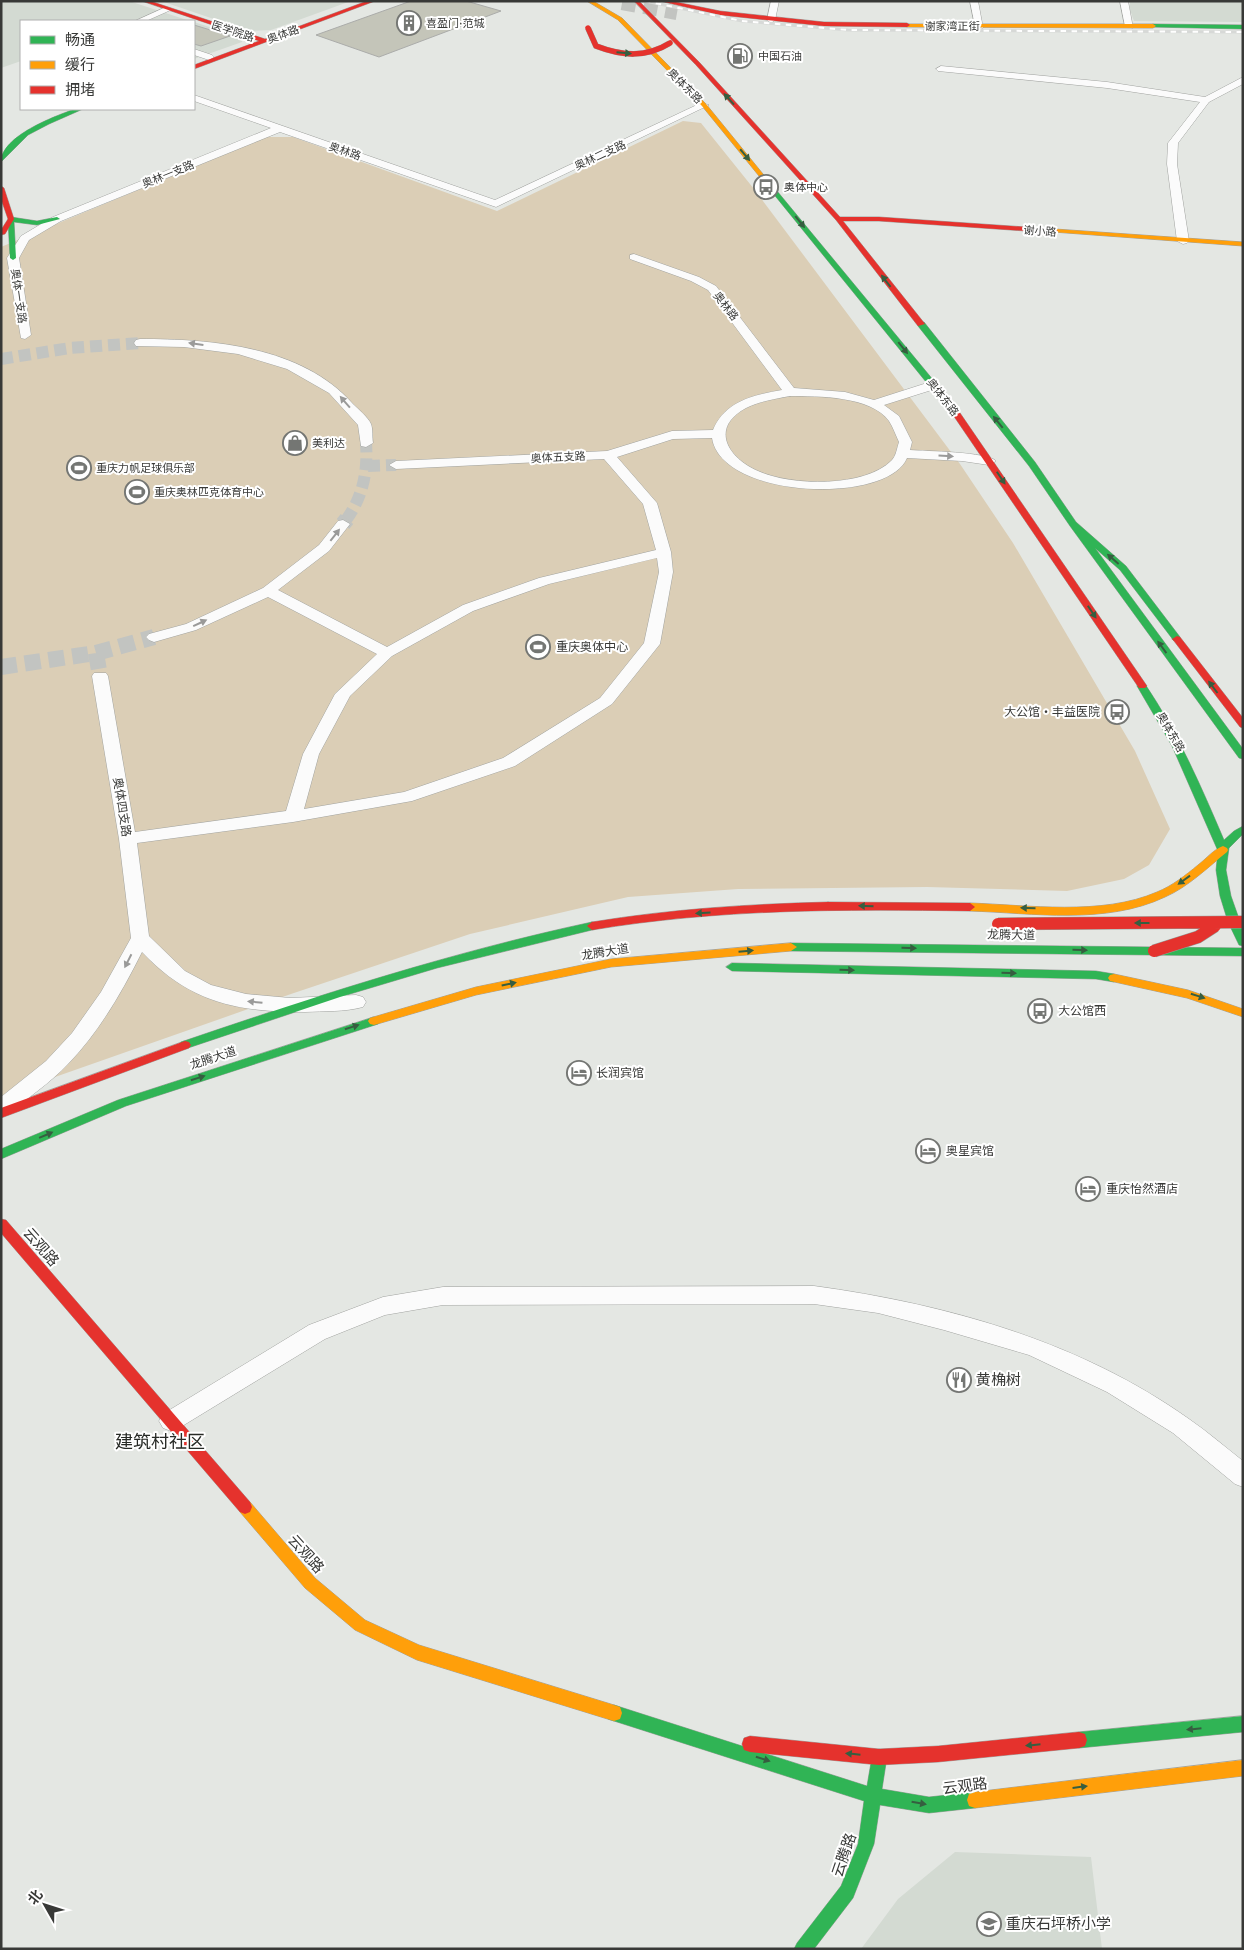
<svg xmlns="http://www.w3.org/2000/svg" width="1244" height="1950" font-family="'IBM Plex Sans','Noto Sans SC',sans-serif">
	<rect width="100%" height="100%" fill="#e4e7e3"/>
	<path fill="#d3dad2" d="M1 1H129L190 21H21V61L1 68Z
		M161 1H351L271 30 249 31Z
		M1130 1H1243V22L1134 21 1130 10Z
		M194 22 243 38 242 42 194 59Z
		M955 1852 1091 1857 1102 1949H861L898 1899Z"/>
	<path fill="#dbceb6" d="M683 121 701 123 754 189 960 464 1013 543 1135 751 1170 829 1149 865 1124 879 1067 891 927 887 738 889 628 897 470 934 291 994 1 1096V247L265 137H293L497 211Z"/>
	<path fill="#c4c5b9" stroke="#abacaa" d="M411 1H466L501 11 379 57 316 35Z
		M194 25 230 36 201 46 194 44Z"/>
	<g fill="none" stroke-linecap="round" stroke-linejoin="round">
		<path stroke="#c2c4c1" stroke-width="12" stroke-dasharray="12 6" stroke-linecap="butt" d="M1 359 70 348 140 343
			M368 466 396 465
			M346 520C363 497 368 471 366 443"/>
		<path stroke="#c2c4c1" stroke-width="16" stroke-dasharray="16 8" stroke-linecap="butt" d="M343 524 347 519
			M96 653 100 676
			M1 667 96 653 154 637"/>
		<path stroke="#c2c4c1" stroke-width="14" stroke-dasharray="14 8" stroke-linecap="butt" d="M622 3 677 13"/>
		<defs>
			<path id="street" d="M771 1H779L775 20 771 23 767 20Z
				M970 1H978L983 28 975 26Z
				M1120 1H1128L1133 28 1125 26Z
				M166 7 173 9 146 21H135Z
				M194 49 212 55 214 57 209 60 194 55Z
				M941 66 1107 82 1205 97 1243 77V84L1209 102 1178 143 1177 164 1189 241 1187 243 1183 244 1177 241 1167 164 1168 143 1200 102 1107 88 938 71 936 69Z
				M194 95 495 200 701 103 709 105 496 207 280 132 61 221 29 240 19 258 31 335 25 339 21 338 7 258 21 236 53 217 271 128 194 101Z
				M634 254 699 277 716 286 794 388 845 392 874 400 930 382H938L940 385 938 388 884 405 899 416 912 442 910 450C925 451 988 452 996 461L989 465 962 461 907 458C888 505 721 499 712 438L673 439 617 457 657 503 671 552 673 572 660 644 612 704 515 766 412 801 293 822 137 843 149 936 185 971 211 985 246 994 290 998 356 995 363 997 366 1002 363 1007C345 1012 324 1011 305 1012 238 1012 190 1003 142 952 122 992 99 1032 68 1064 50 1083 28 1098 8 1113L1 1116V1097L46 1061 72 1033 101 992 131 938 119 839 92 676 94 673H106L108 676 135 832 286 811 303 754 335 694 377 654 268 597 196 630 154 642 149 640 146 637 149 634 186 624 263 588 319 545 338 521 343 520 350 524 329 551 278 590 387 647 463 605 539 578 656 550 643 504 604 459 396 469 389 465 396 461 607 451 672 431 713 430C725 401 754 395 782 390L708 290 691 281 630 259V255ZM790 396C818 396 871 396 889 421 893 427 896 436 899 442 897 448 896 456 892 460 865 488 791 486 758 471 728 458 709 428 746 408 760 401 775 399 790 396ZM657 558 659 572 644 643 600 698 503 758 404 792 304 809 319 754 350 696 392 656 473 611 549 584Z
				M140 339C212 339 302 346 353 404 358 409 368 417 371 424 373 429 372 437 373 443L366 447 361 446 358 425 329 393 287 369 238 354 184 347 136 346 134 343 136 340Z
				M814 1286C946 1304 1079 1341 1189 1419 1208 1432 1225 1447 1243 1461V1487L1235 1484 1173 1433 1107 1392 1029 1355 944 1330 878 1313 814 1304 443 1305 385 1315 325 1339 179 1428 171 1431 163 1428 159 1421 163 1414 309 1325 383 1297 443 1287Z"/>
			<path id="fast" d="M1153 24 1243 25V29L1151 27Z
				M75 109H83L49 124 28 135 1 162C1 136 55 116 75 109Z
				M759 174H763L958 410V414H952L759 176Z
				M11 217 37 221 57 217 60 219 37 225 14 222 16 258 13 260 10 258 8 219Z
				M918 322H924L1035 462 1076 522 1126 566 1180 637V641H1174L1120 570 1095 548 1243 749V759L1239 758 1070 526 1029 466 918 326Z
				M1142 683 1145 684C1178 733 1201 786 1224 840L1234 831 1243 826V834L1229 848 1226 870 1231 896 1243 930V946L1239 945 1228 922 1220 896 1216 870 1218 851 1172 746 1137 686Z
				M592 922 596 923 597 926 596 929 437 968 340 997 185 1049 181 1048 179 1045 181 1042C316 996 452 952 592 922Z
				M791 943 1243 948V956L791 951 785 947Z
				M732 963 1096 971 1114 974 1120 978 1114 982 1096 979 732 971 726 967Z
				M374 1017 378 1018 380 1021 378 1024 126 1106 1 1159V1149L118 1100Z
				M614 1705 867 1786 873 1751 879 1749 885 1751 887 1757 882 1789 929 1797 975 1792 981 1794 983 1800 981 1806 975 1808 929 1813 880 1805 874 1844 853 1898 814 1949H794L797 1943 841 1886 858 1844 864 1801 614 1721 608 1719 606 1713 608 1707Z
				M1243 1716V1732L1079 1748 1073 1746 1071 1740 1073 1734 1079 1732Z"/>
			<path id="slow" d="M587 1H593L622 18 706 104 763 174V176H759L702 106 618 20Z
				M905 24H1153L1156 26 1153 28 907 27Z
				M1055 229 1243 242V246L1053 232 1052 231Z
				M1223 846 1227 848 1228 850 1227 852C1207 868 1188 887 1165 897 1106 925 1033 913 970 911L965 907 970 903C1028 905 1102 916 1157 892 1172 886 1186 875 1198 865 1206 859 1214 849 1223 846Z
				M791 943 797 947 791 951 611 967 476 995 374 1025 370 1024 368 1021 370 1018 476 987 611 959Z
				M1114 974 1188 990 1243 1009V1017L1187 998 1110 981 1108 978 1110 975Z
				M245 1500 250 1502 315 1578 365 1620 419 1645 614 1705 620 1707 622 1713 620 1719 614 1721 417 1660 355 1630 305 1588 240 1512 238 1507 240 1502Z
				M1243 1760V1776L975 1808 969 1806 967 1800 969 1794 975 1792Z"/>
			<path id="jam" d="M142 1H150L265 39 367 1H375L194 69V65L259 41Z
				M634 1H639L700 63 840 217H879L1055 229 1058 231 1055 233 879 221H843L925 324 918 326 836 220 696 65Z
				M660 1H671L720 11 824 22 907 23 910 25 907 27 824 26 720 15Z
				M1 186 4 188 14 219 5 234 1 235V230L8 219 1 199Z
				M952 410H958L1147 686 1145 688H1139L951 412Z
				M1177 636 1180 637 1243 718V728L1240 727 1174 641 1172 639Z
				M828 902 970 903 975 907 970 911C843 909 718 909 592 930L587 926 592 922C671 909 749 904 828 902Z
				M185 1041 189 1042 191 1045 189 1048 1 1118V1108Z
				M1 1219 6 1220 250 1502 252 1507 250 1512 245 1514 240 1512 1 1233Z
				M1079 1732 1085 1734 1087 1740 1085 1746 1079 1748 938 1762 879 1765 750 1752 744 1750 742 1744 744 1738 750 1736 879 1749 938 1746Z"/>
		</defs>
		<use href="#street" stroke="#a1a3a0" stroke-width="1"/>
		<use href="#fast" stroke="#a1a3a0" stroke-width="1"/>
		<use href="#slow" stroke="#a1a3a0" stroke-width="1"/>
		<use href="#jam" stroke="#a1a3a0" stroke-width="1"/>
		<use href="#street" fill="#fbfbfb" fill-rule="evenodd"/>
		<use href="#fast" fill="#30b455" fill-rule="evenodd"/>
		<use href="#slow" fill="#ff9f0a" fill-rule="evenodd"/>
		<use href="#jam" fill="#e5322d" fill-rule="evenodd"/>
		<defs>
			<path id="rail" d="M645 1 742 21 848 30 1243 32"/>
		</defs>
		<use href="#rail" stroke="#d7d9d7" stroke-width="3"/>
		<use href="#rail" stroke="#fff" stroke-width="2" stroke-dasharray="5.5" stroke-linecap="butt"/>
		<defs>
			<path id="jam-bridge-far1" d="M588 28 596 46C622 56 646 58 670 43"/>
			<path id="jam-bridge" d="M998 924 1243 922
				M1154 951 1198 937 1215 926"/>
		</defs>
		<use href="#jam-bridge-far1" stroke="#939f9a" stroke-width="6" stroke-linecap="butt"/>
		<use href="#jam-bridge" stroke="#939f9a" stroke-width="13" stroke-linecap="butt"/>
		<use href="#jam-bridge-far1" stroke="#e5322d" stroke-width="5.5"/>
		<use href="#jam-bridge" stroke="#e5322d" stroke-width="12"/>
	</g>
	<defs><path id="oneway-solid" d="M-6-.8H1V-3.2L6.5 0L1 3.2V.8H-6Z" transform="scale(1.25)"/></defs>
	<g fill="#365e40">
		<use href="#oneway-solid" transform="translate(624 53) rotate(5)"/>
		<use href="#oneway-solid" transform="translate(729 99) rotate(-132)"/>
		<use href="#oneway-solid" transform="translate(745 155) rotate(50)"/>
		<use href="#oneway-solid" transform="translate(800 222) rotate(51)"/>
		<use href="#oneway-solid" transform="translate(886 281) rotate(-128)"/>
		<use href="#oneway-solid" transform="translate(903 348) rotate(51)"/>
		<use href="#oneway-solid" transform="translate(998 422) rotate(-129)"/>
		<use href="#oneway-solid" transform="translate(1001 478) rotate(56)"/>
		<use href="#oneway-solid" transform="translate(1113 559) rotate(-139)"/>
		<use href="#oneway-solid" transform="translate(1092 612) rotate(56)"/>
		<use href="#oneway-solid" transform="translate(1162 647) rotate(-126)"/>
		<use href="#oneway-solid" transform="translate(1213 687) rotate(-127)"/>
		<use href="#oneway-solid" transform="translate(1184 880) rotate(144)"/>
		<use href="#oneway-solid" transform="translate(866 906) rotate(-179)"/>
		<use href="#oneway-solid" transform="translate(1028 908) rotate(-179)"/>
		<use href="#oneway-solid" transform="translate(703 913) rotate(177)"/>
		<use href="#oneway-solid" transform="translate(1142 923) rotate(180)"/>
		<use href="#oneway-solid" transform="translate(909 948) rotate(1)"/>
		<use href="#oneway-solid" transform="translate(1080 950) rotate(1)"/>
		<use href="#oneway-solid" transform="translate(746 951) rotate(-5)"/>
		<use href="#oneway-solid" transform="translate(847 970) rotate(1)"/>
		<use href="#oneway-solid" transform="translate(1009 973) rotate(1)"/>
		<use href="#oneway-solid" transform="translate(509 984) rotate(-12)"/>
		<use href="#oneway-solid" transform="translate(1198 996) rotate(18)"/>
		<use href="#oneway-solid" transform="translate(352 1027) rotate(-17)"/>
		<use href="#oneway-solid" transform="translate(198 1078) rotate(-18)"/>
		<use href="#oneway-solid" transform="translate(46 1135) rotate(-23)"/>
		<use href="#oneway-solid" transform="translate(1194 1729) rotate(174)"/>
		<use href="#oneway-solid" transform="translate(1033 1745) rotate(174)"/>
		<use href="#oneway-solid" transform="translate(853 1754) rotate(-174)"/>
		<use href="#oneway-solid" transform="translate(763 1759) rotate(18)"/>
		<use href="#oneway-solid" transform="translate(1080 1787) rotate(-7)"/>
		<use href="#oneway-solid" transform="translate(919 1803) rotate(10)"/>
	</g>
	<g fill="#9a9a99">
		<use href="#oneway-solid" transform="translate(196 344) rotate(-172)"/>
		<use href="#oneway-solid" transform="translate(345 402) rotate(-131)"/>
		<use href="#oneway-solid" transform="translate(946 456) rotate(3)"/>
		<use href="#oneway-solid" transform="translate(335 535) rotate(-52)"/>
		<use href="#oneway-solid" transform="translate(200 623) rotate(-25)"/>
		<use href="#oneway-solid" transform="translate(128 961) rotate(117)"/>
		<use href="#oneway-solid" transform="translate(255 1002) rotate(-174)"/>
	</g>
	<defs>
		<symbol id="building-ring" viewBox="-11 -11 22 22"><circle r="9.5" fill="#fff" stroke="#747673" stroke-width="1.5"/><path d="M-4-6H4V6H1V3H-1V6H-4ZM-2.5-4.3h1.7v1.8h-1.7ZM.8-4.3h1.7v1.8H.8ZM-2.5-1h1.7V.8h-1.7ZM.8-1h1.7V.8H.8Z" fill="#747673"/></symbol>
		<symbol id="fuel-ring" viewBox="-11 -11 22 22"><circle r="9.5" fill="#fff" stroke="#747673" stroke-width="1.5"/><path d="M-5.5-6h7V0h2V4h1.3V-2.5L3-4.5l.8-.8L6-3V5H2.5V1h-1V6h-7ZM-4.2-4.7v3.2H.2V-4.7Z" fill="#747673"/></symbol>
		<symbol id="bus-ring" viewBox="-11 -11 22 22"><circle r="9.5" fill="#fff" stroke="#747673" stroke-width="1.5"/><path d="M-5-6H5V4H4V6H2V4H-2V6H-4V4H-5ZM-3.5-4V0h7V-4ZM-3.5 1.2v1.5H-2V1.2ZM2 1.2v1.5H3.5V1.2Z" fill="#747673"/></symbol>
		<symbol id="shop-ring" viewBox="-11 -11 22 22"><circle r="9.5" fill="#fff" stroke="#747673" stroke-width="1.5"/><path d="M-5-2.5h2.3a2.7 3.5 0 0 1 5.4 0H5L5.5 6h-11ZM-1.5-2.5h3a1.5 2.3 0 0 0-3 0Z" fill="#747673"/></symbol>
		<symbol id="stadium-ring" viewBox="-11 -11 22 22"><circle r="9.5" fill="#fff" stroke="#747673" stroke-width="1.5"/><path d="M0-5a6.5 5 0 1 0 0 10a6.5 5 0 1 0 0-10ZM-3.5-1.8h7v3.6h-7Z" fill="#747673"/></symbol>
		<symbol id="hotel-ring" viewBox="-11 -11 22 22"><circle r="9.5" fill="#fff" stroke="#747673" stroke-width="1.5"/><path d="M-6-4.5h1.5V1H6V5H4.5V3h-9V5H-6ZM-4 0a1.8 1.8 0 1 1 3.6 0ZM.5 0V-2.5h3Q6-2.5 6 0Z" fill="#747673"/></symbol>
		<symbol id="restaurant-ring" viewBox="-11 -11 22 22"><circle r="9.5" fill="#fff" stroke="#747673" stroke-width="1.5"/><path d="M-5-6h1v4h1v-4h1v4h1v-4h1v5L-1.5 .5V6h-2V.5L-5-1ZM5-6V6H3V1.5H1.5Q1.5-4 5-6Z" fill="#747673"/></symbol>
		<symbol id="school-ring" viewBox="-11 -11 22 22"><circle r="9.5" fill="#fff" stroke="#747673" stroke-width="1.5"/><path d="M0-5L7-2L0 1L-7-2ZM-4 1L0 2.5L4 1V4Q0 6-4 4Z" fill="#747673"/></symbol>
	</defs>
	<g fill-rule="evenodd">
		<use href="#building-ring" x="395" y="9" width="28" height="28"/>
		<use href="#fuel-ring" x="726" y="42" width="28" height="28"/>
		<use href="#bus-ring" x="752" y="173" width="28" height="28"/>
		<use href="#shop-ring" x="281" y="429" width="28" height="28"/>
		<use href="#stadium-ring" x="65" y="454" width="28" height="28"/>
		<use href="#stadium-ring" x="123" y="478" width="28" height="28"/>
		<use href="#stadium-ring" x="524" y="633" width="28" height="28"/>
		<use href="#bus-ring" x="1103" y="698" width="28" height="28"/>
		<use href="#bus-ring" x="1026" y="997" width="28" height="28"/>
		<use href="#hotel-ring" x="565" y="1059" width="28" height="28"/>
		<use href="#hotel-ring" x="914" y="1137" width="28" height="28"/>
		<use href="#hotel-ring" x="1074" y="1175" width="28" height="28"/>
		<use href="#restaurant-ring" x="945" y="1366" width="28" height="28"/>
		<use href="#school-ring" x="975" y="1910" width="28" height="28"/>
	</g>
	<g text-anchor="middle" stroke-width="4" stroke-linejoin="round" paint-order="stroke">
		<g font-size="11" fill="#383937" stroke="#fff" text-anchor="start">
			<text x="426" y="27">喜盈门·范城</text>
			<text x="758" y="60">中国石油</text>
			<text x="784" y="191">奥体中心</text>
			<text x="312" y="447">美利达</text>
			<text x="96" y="472">重庆力帆足球俱乐部</text>
			<text x="154" y="496">重庆奥林匹克体育中心</text>
		</g>
		<g font-size="11" fill="#383937" stroke="#fff">
			<text x="952" y="30">谢家湾正街</text>
			<text transform="translate(233 31) rotate(18)" y="4">医学院路</text>
			<text transform="translate(283 34) rotate(-20)" y="4">奥体路</text>
			<text transform="translate(685 86) rotate(45)" y="4">奥体东路</text>
			<text transform="translate(345 151) rotate(19)" y="4">奥林路</text>
			<text transform="translate(600 155) rotate(-25)" y="4">奥林二支路</text>
			<text transform="translate(168 174) rotate(-22)" y="4">奥林一支路</text>
			<text transform="translate(1040 231) rotate(4)" y="4">谢小路</text>
			<text transform="translate(19 296) rotate(82)" y="4">奥体一支路</text>
			<text transform="translate(726 306) rotate(52)" y="4">奥林路</text>
			<text transform="translate(943 397) rotate(52)" y="4">奥体东路</text>
			<text transform="translate(558 457) rotate(-3)" y="4">奥体五支路</text>
			<text transform="translate(1171 732) rotate(60)" y="4">奥体东路</text>
		</g>
		<g font-size="12" fill="#383937" stroke="#fff" text-anchor="start">
			<text x="556" y="651">重庆奥体中心</text>
			<text x="1100" y="716" text-anchor="end">大公馆‧丰益医院</text>
			<text x="1058" y="1015">大公馆西</text>
			<text x="596" y="1077">长润宾馆</text>
			<text x="946" y="1155">奥星宾馆</text>
			<text x="1106" y="1193">重庆怡然酒店</text>
		</g>
		<g font-size="12" fill="#383937" stroke="#fff">
			<text transform="translate(122 807) rotate(81)" y="4">奥体四支路</text>
			<text transform="translate(1011 935) rotate(1)" y="4">龙腾大道</text>
			<text transform="translate(605 952) rotate(-9)" y="4">龙腾大道</text>
			<text transform="translate(213 1058) rotate(-18)" y="4">龙腾大道</text>
		</g>
		<g font-size="15" fill="#383937" stroke="#fff">
			<text transform="translate(41 1247) rotate(49)" y="5">云观路</text>
			<text transform="translate(306 1554) rotate(48)" y="5">云观路</text>
			<text transform="translate(965 1786) rotate(-7)" y="5">云观路</text>
			<text transform="translate(844 1855) rotate(-71)" y="5">云腾路</text>
		</g>
		<g font-size="15" fill="#383937" stroke="#fff" text-anchor="start">
			<text x="976" y="1385">黄桷树</text>
			<text x="1006" y="1929">重庆石坪桥小学</text>
		</g>
		<g font-size="18" fill="#272a26" stroke="#fff">
			<text x="160" y="1448">建筑村社区</text>
		</g>
	</g>
	<rect width="1244" height="1950" fill="none" stroke="#383937" stroke-width="5"/>
	<rect x="20" y="20" width="175" height="90" fill="#ffffff" stroke="#afb0af"/>
	<rect x="30" y="36" width="25" height="8" fill="#30b455" stroke="#afb0af"/>
	<text x="65" y="45" font-size="15" fill="#383937">畅通</text>
	<rect x="30" y="61" width="25" height="8" fill="#ff9f0a" stroke="#afb0af"/>
	<text x="65" y="70" font-size="15" fill="#383937">缓行</text>
	<rect x="30" y="86" width="25" height="8" fill="#e5322d" stroke="#afb0af"/>
	<text x="65" y="95" font-size="15" fill="#383937">拥堵</text>
	<g transform="translate(45 1905) rotate(309)" stroke="#ffffff" stroke-width="4" paint-order="stroke">
	<path d="M0-4L9 19L0 12L-9 19Z" fill="#383937"/>
	<text y="-8" font-size="14" font-weight="bold" text-anchor="middle" fill="#383937">北</text>
	</g>
</svg>
